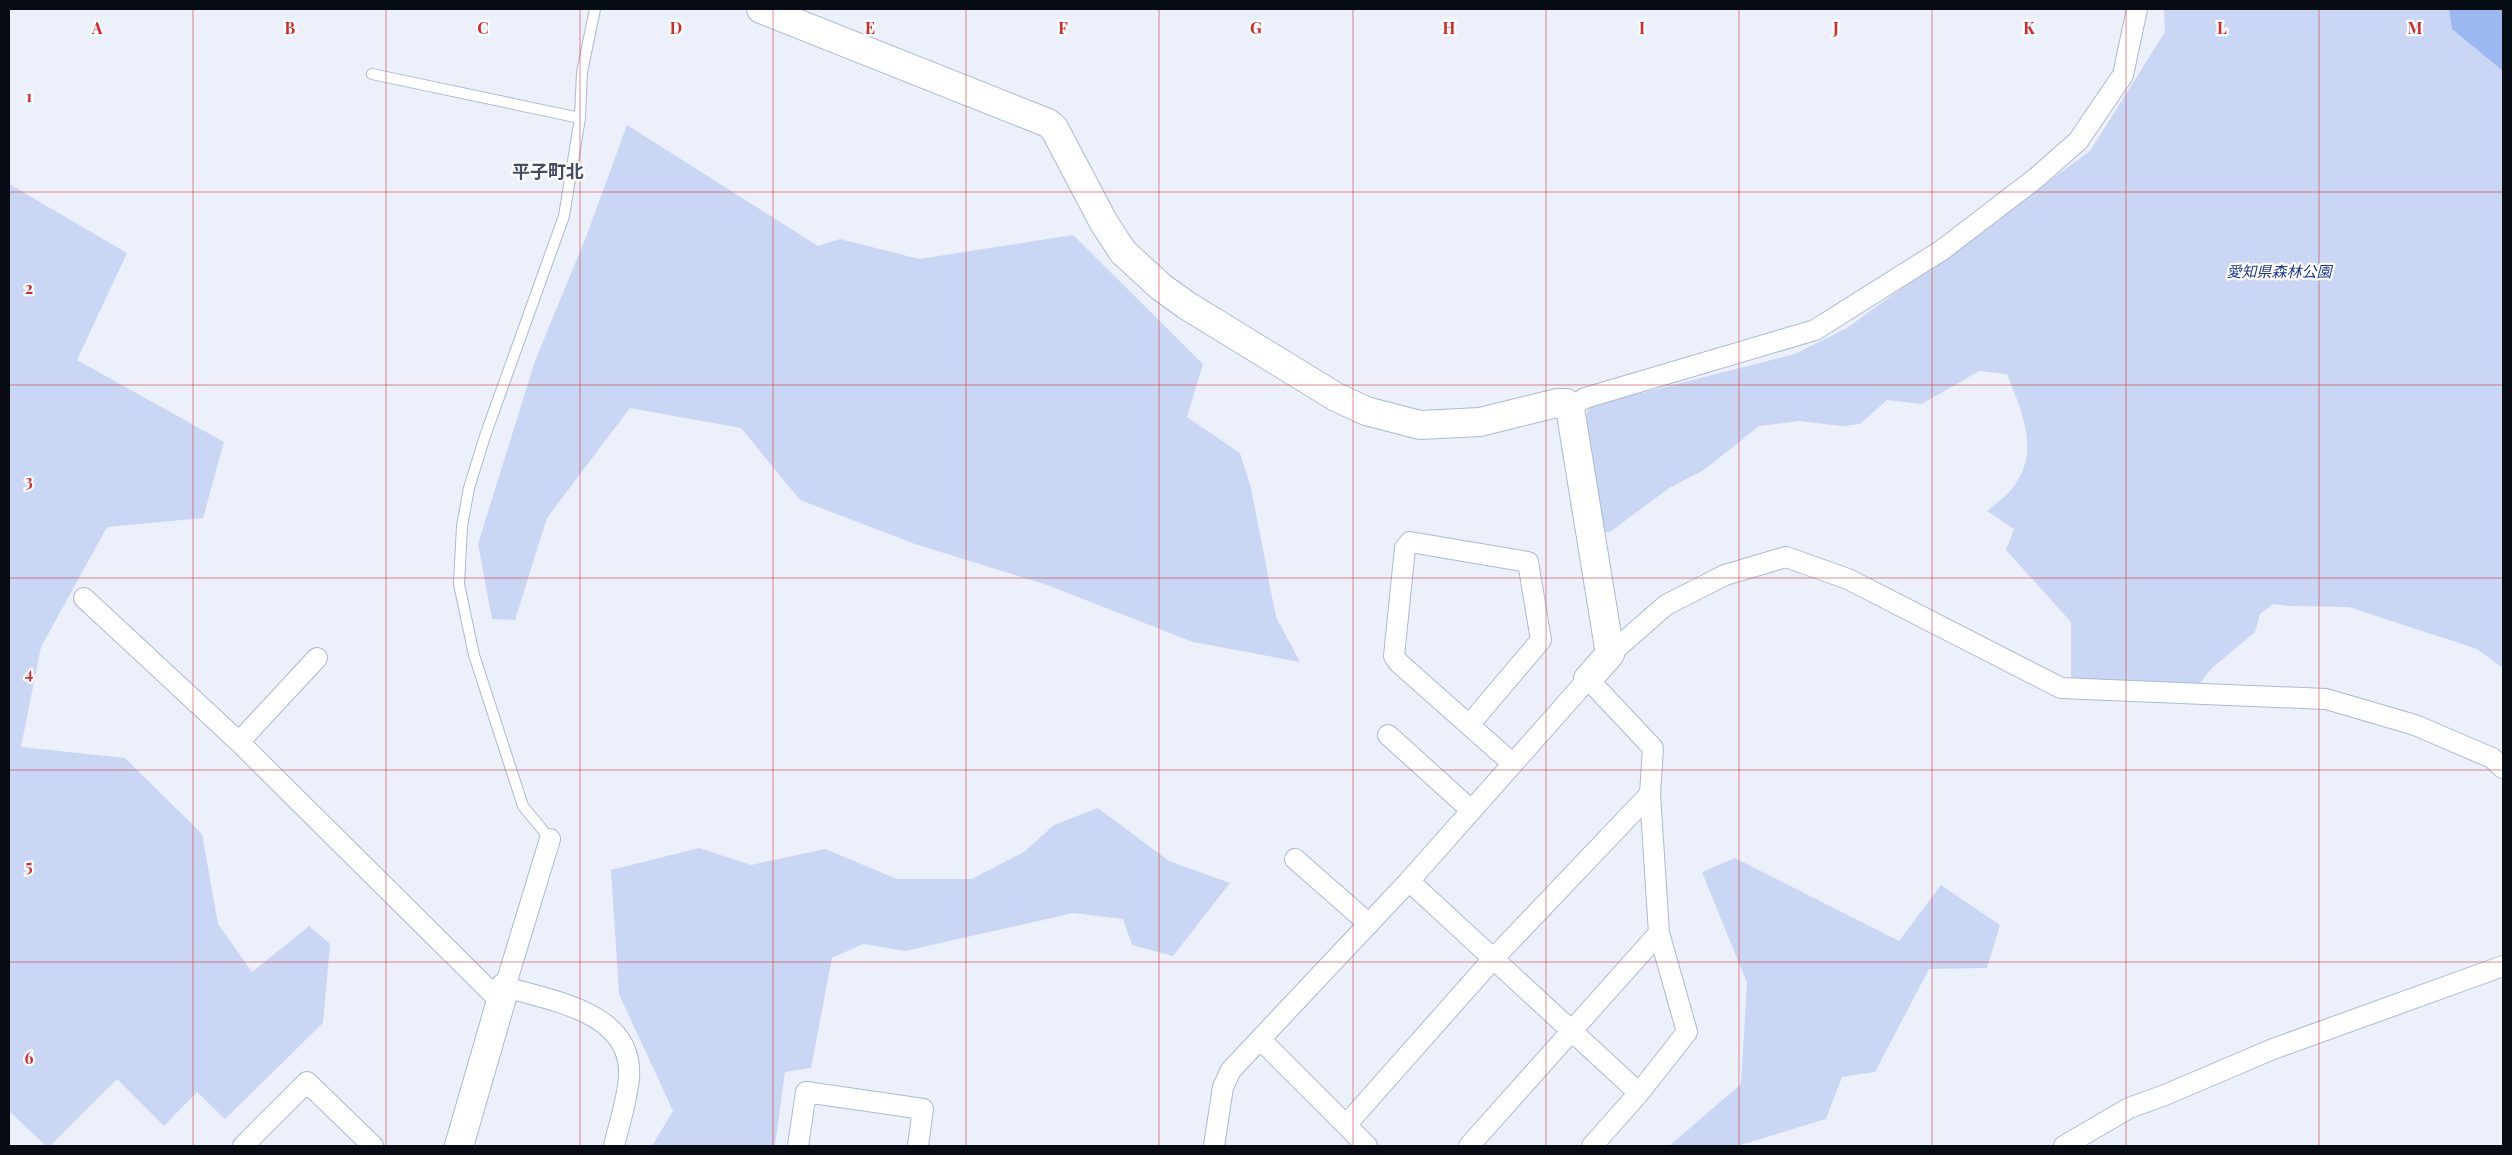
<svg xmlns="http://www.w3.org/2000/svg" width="2512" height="1155" font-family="'Playfair Display','Noto Sans JP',serif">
	<rect width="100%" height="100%" fill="#ebf0fb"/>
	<path fill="#cad7f4" d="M2164 9H2503V668L2477 649 2349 607 2289 606 2273 604 2260 614 2255 632 2212 668 2197 687 2071 679V622L2006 550 2014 529 1987 511C1995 504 2004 498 2011 490 2042 453 2022 413 2007 374L1979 371 1922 404 1887 400 1860 424 1842 426 1799 421 1759 426 1704 470 1669 488 1610 532H1601L1584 421 1590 406 1795 354 1847 328 2090 151 2165 32Z
		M627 125 818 246 840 239 919 259 1073 235 1203 364 1187 417 1240 453 1251 488 1276 617 1300 662 1193 642 1047 585 915 544 800 500 741 428 630 408 547 518 515 620 492 619 478 544 535 361 586 237Z
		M9 184 127 253 77 360 224 442 203 518 107 527 41 647 21 747 125 758 202 834 218 924 252 972 309 926 330 944 323 1023 225 1119 197 1092 164 1126 117 1079 50 1146H46L9 1111Z
		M1098 808 1169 861 1230 883 1173 956 1132 945 1123 919 1073 913 905 951 863 944 832 958 811 1068 785 1072 775 1146H652L673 1111 619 994 611 870 699 848 751 865 825 849 897 879H972L1024 852 1054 825Z
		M1735 858 1899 941 1941 885 2000 925 1987 968 1929 969 1875 1072 1842 1077 1826 1119 1737 1146H1669L1741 1084 1747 983 1702 872Z"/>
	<path fill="#9cb7f2" d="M2449 9H2503V71L2452 29Z"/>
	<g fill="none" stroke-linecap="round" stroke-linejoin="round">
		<defs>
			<path id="lane" d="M372 74 580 118
				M550 839 523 806 474 655 459 584 462 526 469 488 485 436 564 216 580 118 582 72 595 9"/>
			<path id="street" d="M1570 408 1585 398 1815 330 1942 250 2036 178 2078 141 2123 75 2137 9
				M84 598 239 742 501 1002
				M1610 654 1666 605 1725 575 1786 557 1848 579 2061 688 2326 699 2415 725 2492 758 2503 768
				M1469 725 1541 640 1528 562 1410 542 1405 548 1394 656 1399 663 1513 764
				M1388 735 1471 810
				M239 742 317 658
				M550 839 505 987C552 1001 634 1012 629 1078 627 1101 619 1124 614 1146
				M1295 859 1369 924
				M1409 881 1639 1093
				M1260 1039 1367 1146
				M1346 1125 1493 959 1650 794
				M243 1146 307 1082 373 1146
				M798 1146 806 1092 923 1109 918 1146
				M1214 1146 1223 1087 1231 1070 1409 881 1588 679 1653 748 1650 794 1659 933 1687 1032 1639 1093 1592 1146
				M1469 1146 1659 933
				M2064 1146 2129 1108 2165 1095 2273 1049 2503 966"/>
			<path id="secondary" d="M761 9 1048 123 1054 128 1104 223 1123 252 1161 287 1186 305 1336 397 1366 411 1420 425 1480 422 1557 403H1566L1570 408 1610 654 1588 679
				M459 1146 505 987"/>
		</defs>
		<use href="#lane" stroke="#acb9d4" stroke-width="12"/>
		<use href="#street" stroke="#acb9d4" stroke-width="22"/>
		<use href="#secondary" stroke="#acb9d4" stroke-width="30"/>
		<use href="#lane" stroke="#fff" stroke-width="10"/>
		<use href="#street" stroke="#fff" stroke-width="20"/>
		<use href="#secondary" stroke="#fff" stroke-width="28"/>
	</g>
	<path fill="none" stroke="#d62828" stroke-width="1" stroke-opacity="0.55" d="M193 9V1146M386 9V1146M580 9V1146M773 9V1146M966 9V1146M1159 9V1146M1353 9V1146M1546 9V1146M1739 9V1146M1932 9V1146M2126 9V1146M2319 9V1146M9 192H2503M9 385H2503M9 578H2503M9 770H2503M9 962H2503"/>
	<g text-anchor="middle" stroke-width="4.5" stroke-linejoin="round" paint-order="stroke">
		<g font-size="15" font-style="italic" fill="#1a3789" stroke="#fff">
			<text x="2279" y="277">愛知県森林公園</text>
		</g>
		<g font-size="18" font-weight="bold" fill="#424d64" stroke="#fff">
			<text x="548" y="178">平子町北</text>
		</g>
	</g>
	<g font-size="16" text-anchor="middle" font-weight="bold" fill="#d62828" stroke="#fff" stroke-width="4.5" stroke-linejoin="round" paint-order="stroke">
		<text x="97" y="34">A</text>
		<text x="290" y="34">B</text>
		<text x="483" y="34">C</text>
		<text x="676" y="34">D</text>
		<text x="870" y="34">E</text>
		<text x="1063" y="34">F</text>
		<text x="1256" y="34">G</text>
		<text x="1449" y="34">H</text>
		<text x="1642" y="34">I</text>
		<text x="1836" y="34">J</text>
		<text x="2029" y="34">K</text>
		<text x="2222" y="34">L</text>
		<text x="2415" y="34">M</text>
		<text x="29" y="102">1</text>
		<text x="29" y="294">2</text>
		<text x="29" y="487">3</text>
		<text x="29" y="679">4</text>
		<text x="29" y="872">5</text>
		<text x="29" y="1064">6</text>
	</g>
	<rect width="2512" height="1155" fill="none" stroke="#070b14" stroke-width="20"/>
</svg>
